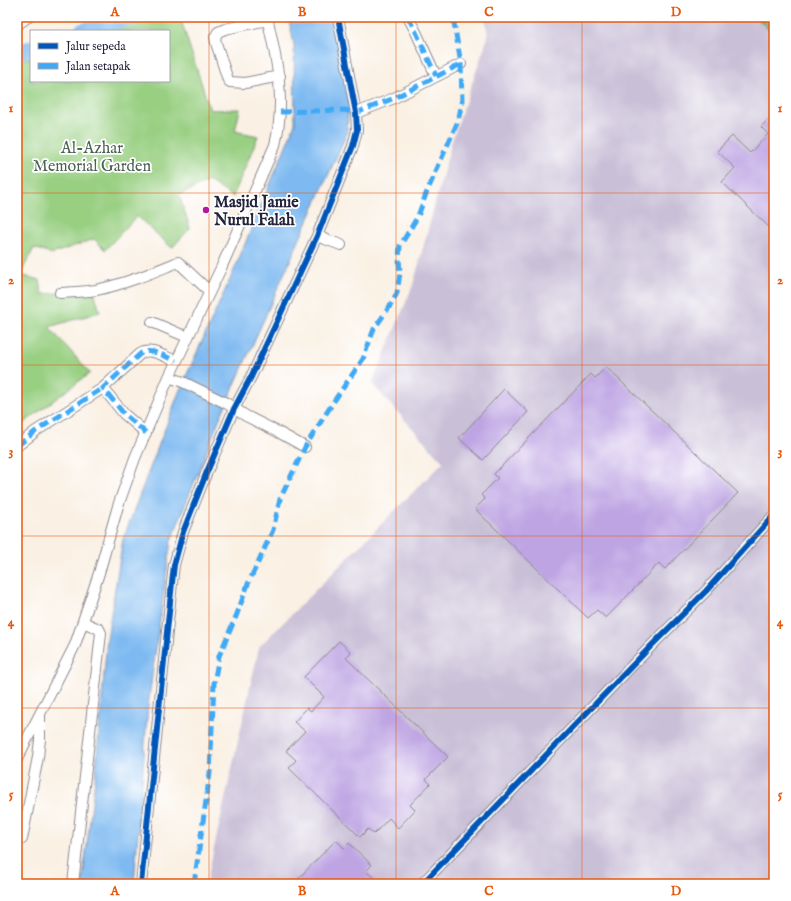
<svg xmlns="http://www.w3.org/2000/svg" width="791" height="901" font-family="'IM FELL English',serif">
	<rect width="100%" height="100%" fill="#fff"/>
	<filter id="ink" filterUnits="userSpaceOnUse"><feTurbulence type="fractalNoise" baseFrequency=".025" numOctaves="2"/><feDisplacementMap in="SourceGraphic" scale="8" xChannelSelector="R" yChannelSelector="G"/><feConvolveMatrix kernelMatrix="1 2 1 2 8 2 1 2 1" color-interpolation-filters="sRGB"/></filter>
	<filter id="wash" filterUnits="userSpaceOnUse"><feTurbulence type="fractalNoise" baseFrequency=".012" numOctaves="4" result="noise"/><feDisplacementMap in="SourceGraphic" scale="16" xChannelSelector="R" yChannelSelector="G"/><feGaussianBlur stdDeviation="0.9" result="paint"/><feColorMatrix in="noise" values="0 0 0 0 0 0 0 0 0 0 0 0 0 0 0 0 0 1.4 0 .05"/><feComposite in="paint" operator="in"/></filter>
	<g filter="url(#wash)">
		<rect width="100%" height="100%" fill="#faf0e3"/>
		<path fill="#c9bfd7" d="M485 17H774V884H206L259 647 443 462 372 384 413 285 451 144 488 37Z"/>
		<path fill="#98cf81" stroke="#5d785e" d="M144 17H180L210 110 240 109 235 131 258 136 233 197 209 181 179 195 190 228 172 248 137 216 105 250 94 239 52 254 34 248 20 275 40 280 42 294 94 291 100 312 49 327 90 373 17 428V63L31 57V81H169V31H100Z"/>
		<path fill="#7ab26f" stroke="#4e6a55" d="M756 17H774V35Z"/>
		<path fill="#7ebaf1" stroke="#506e96" d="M288 17H334L349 93 347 133 219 420 171 541 148 705 134 884H82L95 779 107 639 123 539 179 392 232 275 295 124 294 44Z"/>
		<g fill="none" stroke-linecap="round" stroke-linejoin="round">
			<path stroke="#7ebaf1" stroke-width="16" d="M82 31 108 22 137 17
				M17 53 31 48"/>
		</g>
		<g id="blocks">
			<path fill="#bea4e3" d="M774 113V232L722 182 735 168 717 151 732 136 750 153 768 134 761 127Z
				M606 367 738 493 665 569 659 563 606 618 597 610 588 618 475 509 485 499 481 495 498 478 494 474 591 374 595 378Z
				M504 389 528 412 483 460 459 438Z
				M339 641 351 652 346 658 448 757 426 779 430 784 410 805 415 810 398 828 389 818 374 834 368 829 360 837 289 768 296 760 286 751 305 731 294 722 307 708 311 711 324 697 304 677Z
				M336 840 344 848 349 843 372 865 366 871 375 879 371 884H293Z"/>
		</g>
	</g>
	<g filter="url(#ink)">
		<use href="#blocks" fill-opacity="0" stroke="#8e898f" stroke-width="1"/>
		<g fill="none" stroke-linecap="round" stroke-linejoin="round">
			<defs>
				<path id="minor" d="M408 17 416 32 436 76
					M268 20 225 29 218 32 215 37 216 43 228 80 230 82 245 83 280 76
					M17 25 28 17
					M356 113 392 99 461 64
					M317 236 341 245
					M60 293C72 292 84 292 96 290 125 284 151 273 178 262L209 291
					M152 322 187 337
					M169 377 183 382 226 403 246 416 278 432 305 447
					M146 433 124 414 103 388 140 354C151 347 165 357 176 361
					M17 446 36 431 103 388
					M17 759 75 645 99 573 118 506 135 458 169 377 222 266 275 145C286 101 277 60 267 17
					M22 839 38 757 40 740V716
					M73 884 101 633 99 629 83 622
					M141 884 172 583 174 565 183 532 206 474 234 409 251 377 317 236 353 146 357 130 356 113 338 17
					M422 884 652 645 706 591 774 515"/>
			</defs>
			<use href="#minor" stroke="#8e898f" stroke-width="12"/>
			<use href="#minor" stroke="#fff" stroke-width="10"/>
			<path stroke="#3fa9f5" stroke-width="5" stroke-dasharray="10 5" stroke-linecap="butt" d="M408 17 416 32 436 76
				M280 112 345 110 356 113 392 99 461 64
				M146 433 124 414 103 388 140 354C151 347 165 357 176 361
				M17 446 36 431 103 388
				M194 884 210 773 214 683 219 656 237 614 248 584 273 530 280 499 305 447 334 401 363 359 374 329 392 303 397 293 400 273 399 258 400 246 418 216 426 194 458 121 462 103 461 64 453 17"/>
			<defs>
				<path id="cycleway" d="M141 884 172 583 174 565 183 532 206 474 234 409 251 377 317 236 353 146 357 130 356 113 338 17
					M422 884 652 645 706 591 774 515"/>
			</defs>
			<use href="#cycleway" stroke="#fff" stroke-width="8"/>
			<use href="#cycleway" stroke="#0057b8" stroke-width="6"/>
		</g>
	</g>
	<path fill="none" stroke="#e8590c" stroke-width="1" stroke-opacity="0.55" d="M209 17V884M396 17V884M582 17V884M17 193H774M17 365H774M17 536H774M17 708H774"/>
	<circle fill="#b5179e" stroke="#fff" stroke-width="1.5" cx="206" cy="210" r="4"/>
	<g text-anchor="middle" stroke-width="3.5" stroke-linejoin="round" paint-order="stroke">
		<g font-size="16" fill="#4b5f54" stroke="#fff">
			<text x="92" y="153">Al-Azhar<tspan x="92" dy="18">Memorial Garden</tspan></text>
		</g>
		<g font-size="16" font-weight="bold" fill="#22223b" stroke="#fff" text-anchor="start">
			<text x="214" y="207">Masjid Jamie<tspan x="214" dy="18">Nurul Falah</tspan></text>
		</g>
	</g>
	<rect width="791" height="901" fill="none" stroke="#fff" stroke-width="44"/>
	<rect x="30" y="30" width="140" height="52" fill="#ffffff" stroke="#a7a7b1"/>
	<rect x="38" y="43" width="20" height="6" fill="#0057b8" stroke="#a7a7b1"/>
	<text x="66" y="50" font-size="12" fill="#22223b">Jalur sepeda</text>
	<rect x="38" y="63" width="20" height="6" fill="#3fa9f5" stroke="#a7a7b1"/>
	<text x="66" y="70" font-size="12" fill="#22223b">Jalan setapak</text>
	<rect x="22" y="22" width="747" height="857" fill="none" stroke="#e8590c" stroke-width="1.5"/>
	<g font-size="13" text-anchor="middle" font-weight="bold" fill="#e8590c">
		<text x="115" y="16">A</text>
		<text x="302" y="16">B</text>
		<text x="489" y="16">C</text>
		<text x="676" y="16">D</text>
		<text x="11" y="112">1</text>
		<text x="780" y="112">1</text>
		<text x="11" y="284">2</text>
		<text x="780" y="284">2</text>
		<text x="11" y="455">3</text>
		<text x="780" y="455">3</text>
		<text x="11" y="626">4</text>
		<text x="780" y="626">4</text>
		<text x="11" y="798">5</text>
		<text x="780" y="798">5</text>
		<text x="115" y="895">A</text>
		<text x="302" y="895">B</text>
		<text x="489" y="895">C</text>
		<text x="676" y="895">D</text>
	</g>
</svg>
